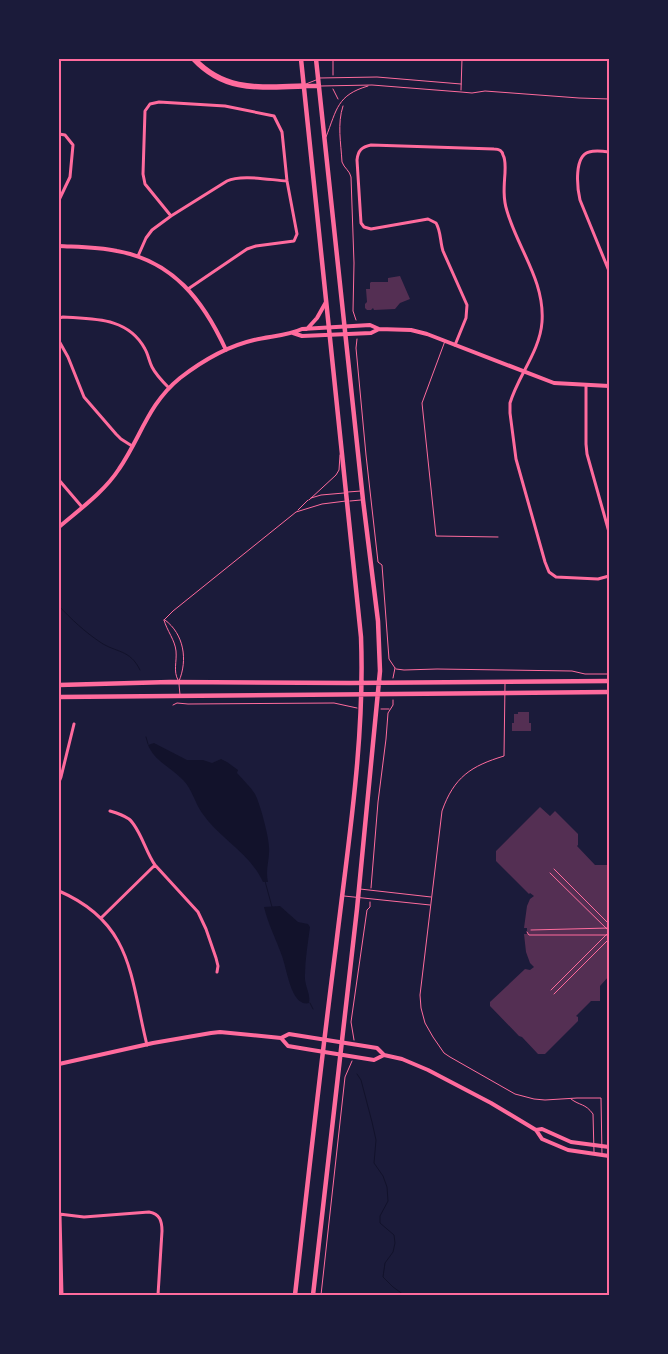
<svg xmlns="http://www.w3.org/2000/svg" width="668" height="1354" font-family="'PT Sans Narrow',sans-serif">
	<rect width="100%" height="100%" fill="#1b1b3a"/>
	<path fill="#12122b" d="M154 743 187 760H203L212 763 221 759 227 762 238 770 237 773C243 780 250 786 255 794 260 803 269 837 269 847 270 860 265 869 268 882H263C250 853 220 839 202 813 195 803 192 789 183 780 171 767 155 762 148 745Z
		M280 906 298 922 308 924 310 927C308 943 305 959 305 975 304 985 311 994 309 1003 303 1005 297 1000 294 994 288 982 286 968 282 956 276 939 268 924 264 907Z"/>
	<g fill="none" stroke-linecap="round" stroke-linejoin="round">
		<path stroke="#12122b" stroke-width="1" d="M59 606C71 619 85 632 100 642 116 653 130 649 140 670
			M146 737 148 744
			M265 881 272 907
			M310 1003 313 1009
			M357 1074 361 1080 372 1122 376 1140 374 1163 383 1176 387 1187 388 1201 380 1216V1223L394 1235 395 1243 393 1252 385 1263 383 1277 393 1287 404 1295"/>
	</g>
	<path fill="#542f53" d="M400 276 410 299 400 303 395 309 374 310 373 308 371 310H367L365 308V304L367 302 366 289H370V283L371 282H388V278Z
		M518 712H529V723H531V731H512V723H514V714H518Z
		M540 807 550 816 555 811 578 834V845L577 846 595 865H609V976L600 986V1001H591L576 1016 578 1017V1021L545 1054H538L522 1037 519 1036 490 1006V1002L525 969 530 970 534 967 530 963 526 952 524 934H527V928H524L527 906 530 899 534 896 530 893 529 894 496 861V851Z"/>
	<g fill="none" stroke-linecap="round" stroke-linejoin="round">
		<path stroke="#ff6b9d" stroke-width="1" d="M333 75V59
			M333 89 338 99
			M343 106C337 124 341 143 342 162 344 168 350 171 351 177L354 263 353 311 356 320
			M357 339 356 348 366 455 378 562 382 565 389 659 395 668
			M396 669 404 670 437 669 572 671 585 674H609
			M393 678 395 668
			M173 705 177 703 188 704 334 703 357 708
			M381 709H389
			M554 869 609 924
			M550 873 609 931
			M371 888 378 802 386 739 388 713 393 705V700
			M531 930 609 928
			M527 932 529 935H609
			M551 990 609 932
			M554 994 609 939
			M354 1040 351 1022 367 910 370 907V902
			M321 1295 345 1077 352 1061"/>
		<path stroke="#ff6b9d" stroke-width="1" d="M320 78 377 77 461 84
			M306 84 316 80
			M321 86 372 85 461 92 472 93 485 91 579 98 609 99
			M461 90 462 59
			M326 137C337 109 337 95 368 86
			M445 341 422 403 436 536 498 537
			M348 492 361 491
			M311 498 321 495 344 493
			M309 500 336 475 339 470 340 455
			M350 501 361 500
			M298 510 308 500
			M164 620 173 611 296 512 322 504 346 501
			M164 620C167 631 175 640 176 651 177 662 173 671 178 680
			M165 620C184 634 188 660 179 681
			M179 684 180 695
			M505 684 504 756C471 766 454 777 442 811L420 995 421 1008 425 1023 433 1037 444 1053 450 1057 515 1094 534 1099 545 1100 577 1098H601L602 1155
			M360 889 431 897
			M344 896 430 905
			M571 1099C580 1106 585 1103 593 1114L594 1152"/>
		<path stroke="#ff6b9d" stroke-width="3" d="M59 134 65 135 73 145 70 177 59 200
			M609 152C603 151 595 150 589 152 574 156 577 187 580 200L609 271
			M171 216 145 184 143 174 145 111 150 104 159 102 225 106 274 116 282 132 287 181 297 234 294 241 256 246 247 249 188 289
			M138 256 146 238 152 230 171 216 227 181C241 174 270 180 287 181
			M59 318 63 317C93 319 128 317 145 349 148 354 149 361 152 367 156 375 162 381 169 388
			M59 341 68 357 84 397 116 434 121 439 132 446
			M455 345 466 318 467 305 443 251C440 242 441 231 436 223L428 219 371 229 364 227 361 223 357 160C358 150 362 147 371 145L494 149C499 149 502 150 503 155 506 160 505 168 505 173 504 186 503 199 507 211 518 249 545 281 542 322 540 351 518 376 510 403V413L516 459 545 562 549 572 556 577 598 579 609 576
			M586 385V444L587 454 609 532
			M59 480 82 507
			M59 782 61 777 74 724
			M110 811C117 813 123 815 129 819 140 828 146 853 155 865L198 912 206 929 216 958 218 966 217 972
			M59 891C133 923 130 977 147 1045
			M101 918 155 865
			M59 1214 84 1217 149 1212C160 1214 162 1221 162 1231L158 1295
			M60 1215 62 1295"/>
		<path stroke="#ff6b9d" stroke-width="4" d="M59 246C78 247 98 247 117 251 173 261 203 300 226 350
			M307 329 317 318 326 302
			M293 333 302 336 371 333 379 329
			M59 527C80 509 104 492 119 469 141 437 148 404 180 378 202 361 228 346 254 340 270 336 287 336 302 329L370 325 379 329 411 330 427 334 554 383 609 386
			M281 1038 288 1046 312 1050 374 1060 384 1055
			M59 1064 153 1043 211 1033 220 1032 281 1038 289 1034 377 1048 384 1055 402 1059 428 1070 491 1103 536 1130 542 1129 571 1142 609 1147
			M536 1130 542 1139 568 1150 609 1156"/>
		<path stroke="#ff6b9d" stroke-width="4.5" d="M304 86H319
			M59 685 170 682 350 683 609 681
			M59 697 609 692
			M295 1295C308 1179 321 1062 336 946 348 844 365 740 361 637L301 59
			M313 1295 357 909 380 671 378 621 363 500 316 59"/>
		<path stroke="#ff6b9d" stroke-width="5.5" d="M194 59C226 93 261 87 304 86"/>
	</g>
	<rect width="668" height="1354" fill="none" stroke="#1b1b3a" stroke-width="120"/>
	<rect x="60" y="60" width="548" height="1234" fill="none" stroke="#ff6b9d" stroke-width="2"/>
</svg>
